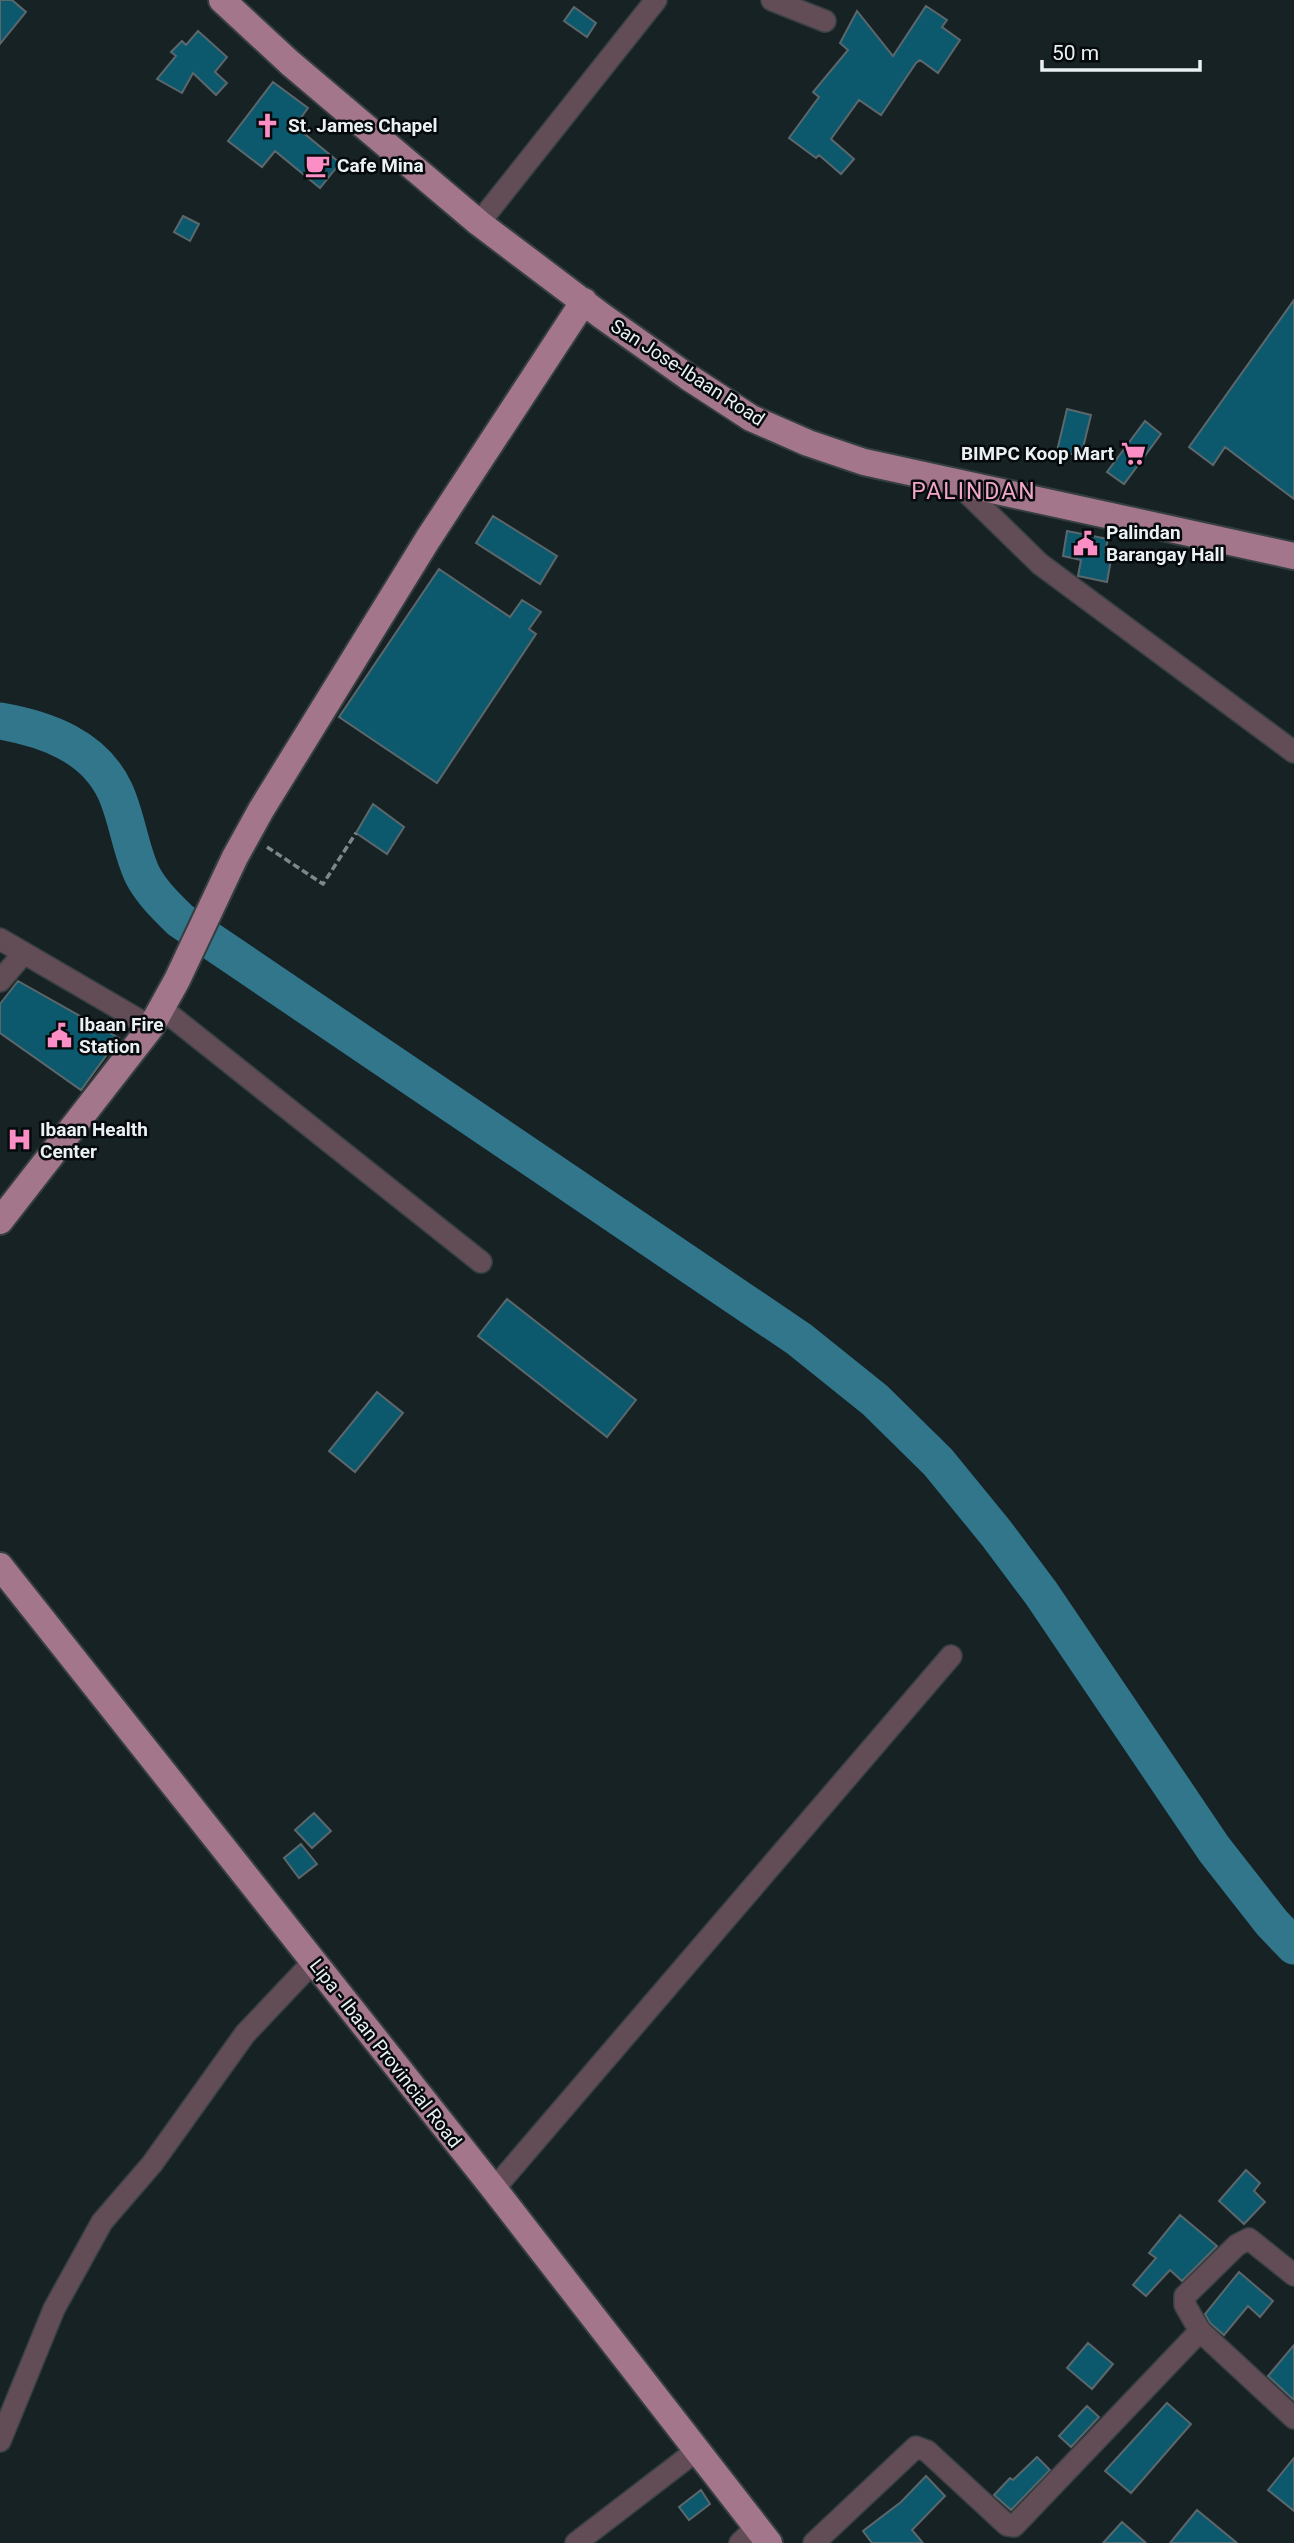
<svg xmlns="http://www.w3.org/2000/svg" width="1294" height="2543" font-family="Roboto,sans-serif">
	<rect width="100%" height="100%" fill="#172225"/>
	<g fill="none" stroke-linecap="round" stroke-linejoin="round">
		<path stroke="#32768c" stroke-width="37" d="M0 721C46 729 94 746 115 791 127 817 130 848 142 874 151 892 166 906 180 920L799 1339 875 1400 938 1462 996 1533 1041 1593 1214 1849 1272 1923 1294 1946"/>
	</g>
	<path fill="#0c596d" stroke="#5c676c" stroke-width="2" d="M0 0H12L26 12 0 44Z
		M926 6 947 20 942 27 960 40 938 73 920 60 916 63 881 115 859 100 831 139 854 159 841 174 819 155 816 158 789 138 819 97 813 92 848 50 840 43 857 11 893 56Z
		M574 7 596 23 587 37 564 21Z
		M198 31 227 57 215 72 227 83 216 95 193 73 182 93 157 79 176 56 171 52 182 41 186 45Z
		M273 82 308 108 295 126 340 163 320 188 275 151 262 167 228 141Z
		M183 216 199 224 190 241 174 232Z
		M1294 300V499L1225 447 1213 465 1189 447Z
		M1067 409 1091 415 1081 456 1057 451Z
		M1145 421 1161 434 1124 484 1107 472Z
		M493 516 557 556 540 584 476 543Z
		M1067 531 1108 539 1105 552 1112 554 1107 582 1078 576 1081 560 1063 556Z
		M439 569 510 617 522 600 541 612 529 629 536 634 437 783 339 717Z
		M373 804 404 827 387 854 356 833Z
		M18 981 119 1038 81 1090 0 1033V1004Z
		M507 1299 636 1400 607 1437 478 1336Z
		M377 1392 403 1413 355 1472 329 1451Z
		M314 1813 331 1831 312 1848 295 1830Z
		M301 1844 317 1864 299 1878 284 1858Z
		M1246 2170 1260 2183 1254 2191 1265 2202 1244 2224 1219 2201Z
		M1180 2215 1217 2246 1182 2281 1170 2270 1146 2296 1133 2285 1156 2258 1149 2253Z
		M1239 2272 1273 2301 1260 2317 1248 2306 1224 2335 1210 2323 1205 2314Z
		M1088 2343 1113 2364 1092 2389 1067 2368Z
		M1294 2345V2400L1268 2376Z
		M1167 2403 1191 2424 1131 2493 1105 2471Z
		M1087 2406 1099 2417 1071 2447 1059 2436Z
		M1037 2457 1050 2470 1011 2510 994 2495 1010 2478 1013 2480Z
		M1294 2458V2511L1268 2490Z
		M926 2476 945 2496 912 2530 923 2543H872L863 2531 901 2502Z
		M701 2490 710 2504 689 2520 679 2507Z
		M1197 2510 1237 2543H1170Z
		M1122 2522 1146 2543H1103Z"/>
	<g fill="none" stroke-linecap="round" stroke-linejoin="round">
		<defs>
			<path id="minor" d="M772 0 825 21
				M479 223 656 0
				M957 483 1040 564 1294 752
				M0 939 151 1027
				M0 981 23 954
				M161 1008 481 1262
				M494 2189 951 1656
				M1294 2275 1249 2239 1237 2245 1185 2296V2305L1200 2331 1294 2418
				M0 2441 54 2309 102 2222 152 2164 245 2034 314 1961
				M576 2543 696 2451
				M740 2543 757 2527
				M814 2543 916 2447 927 2451 1007 2525 1014 2526 1200 2331"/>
			<path id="major" d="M222 0 290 63 479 223 602 316 688 377 751 418 808 443 864 462 1294 556
				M0 1221 151 1027 177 980 235 857 261 810 428 539 584 301
				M0 1566 494 2189 769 2543"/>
		</defs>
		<use href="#minor" stroke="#353f42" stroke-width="24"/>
		<use href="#major" stroke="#353f42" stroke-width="30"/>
		<path stroke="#7e878a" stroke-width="3.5" stroke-dasharray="7 3.5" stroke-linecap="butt" d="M267 847 323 884 356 833"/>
		<use href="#minor" stroke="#624c56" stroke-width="21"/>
		<use href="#major" stroke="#a4768c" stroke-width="26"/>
	</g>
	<defs>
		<symbol id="church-bare" viewBox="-9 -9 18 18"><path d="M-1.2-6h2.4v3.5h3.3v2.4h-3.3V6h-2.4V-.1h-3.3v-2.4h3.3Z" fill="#fb8fc5" stroke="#060a0c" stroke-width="2.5" paint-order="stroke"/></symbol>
		<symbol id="cafe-bare" viewBox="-9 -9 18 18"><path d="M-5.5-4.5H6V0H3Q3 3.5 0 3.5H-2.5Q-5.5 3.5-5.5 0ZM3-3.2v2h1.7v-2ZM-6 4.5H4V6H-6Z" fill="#fb8fc5" stroke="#060a0c" stroke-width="2.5" paint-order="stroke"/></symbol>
		<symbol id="supermarket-bare" viewBox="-9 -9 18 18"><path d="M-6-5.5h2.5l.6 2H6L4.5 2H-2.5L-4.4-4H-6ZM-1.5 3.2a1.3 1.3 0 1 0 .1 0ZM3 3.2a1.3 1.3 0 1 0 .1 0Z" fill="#fb8fc5" stroke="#060a0c" stroke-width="2.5" paint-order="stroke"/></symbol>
		<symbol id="civic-bare" viewBox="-9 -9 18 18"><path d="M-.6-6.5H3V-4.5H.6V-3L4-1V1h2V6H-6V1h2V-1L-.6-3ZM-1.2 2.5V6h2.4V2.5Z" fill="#fb8fc5" stroke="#060a0c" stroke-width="2.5" paint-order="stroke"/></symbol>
		<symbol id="hospital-bare" viewBox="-9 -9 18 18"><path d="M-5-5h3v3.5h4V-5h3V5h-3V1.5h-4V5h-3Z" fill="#fb8fc5" stroke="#060a0c" stroke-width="2.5" paint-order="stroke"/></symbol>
	</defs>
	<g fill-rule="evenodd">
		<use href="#church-bare" x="250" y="108" width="35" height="35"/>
		<use href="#cafe-bare" x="300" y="148" width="35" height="35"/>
		<use href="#supermarket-bare" x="1116" y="436" width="35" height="35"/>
		<use href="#civic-bare" x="1068" y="526" width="35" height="35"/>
		<use href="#civic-bare" x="42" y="1018" width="35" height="35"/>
		<use href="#hospital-bare" x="2" y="1122" width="35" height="35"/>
	</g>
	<g text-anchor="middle" stroke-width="5" stroke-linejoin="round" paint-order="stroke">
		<g font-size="19" font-weight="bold" fill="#eaf1f3" stroke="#060a0c" text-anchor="start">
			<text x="288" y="132">St. James Chapel</text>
			<text x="337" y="172">Cafe Mina</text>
			<text x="1114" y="460" text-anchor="end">BIMPC Koop Mart</text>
			<text x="1106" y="539">Palindan<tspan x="1106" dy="22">Barangay Hall</tspan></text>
			<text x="79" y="1031">Ibaan Fire<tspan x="79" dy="22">Station</tspan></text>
			<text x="40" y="1136">Ibaan Health<tspan x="40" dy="22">Center</tspan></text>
		</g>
		<g font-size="19" fill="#eaf1f3" stroke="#060a0c">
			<text transform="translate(688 372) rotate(33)" y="7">San Jose-Ibaan Road</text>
			<text transform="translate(386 2053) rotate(52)" y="7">Lipa - Ibaan Provincial Road</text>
		</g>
		<g font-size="23" letter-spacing="2" fill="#f2a6ca" stroke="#060a0c">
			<text x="974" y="499">PALINDAN</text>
		</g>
	</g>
	<path d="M1042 60v10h158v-10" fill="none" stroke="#eaf1f3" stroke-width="3.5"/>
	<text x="1052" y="60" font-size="21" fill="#eaf1f3" stroke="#060a0c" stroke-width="5" paint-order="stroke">50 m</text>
</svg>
